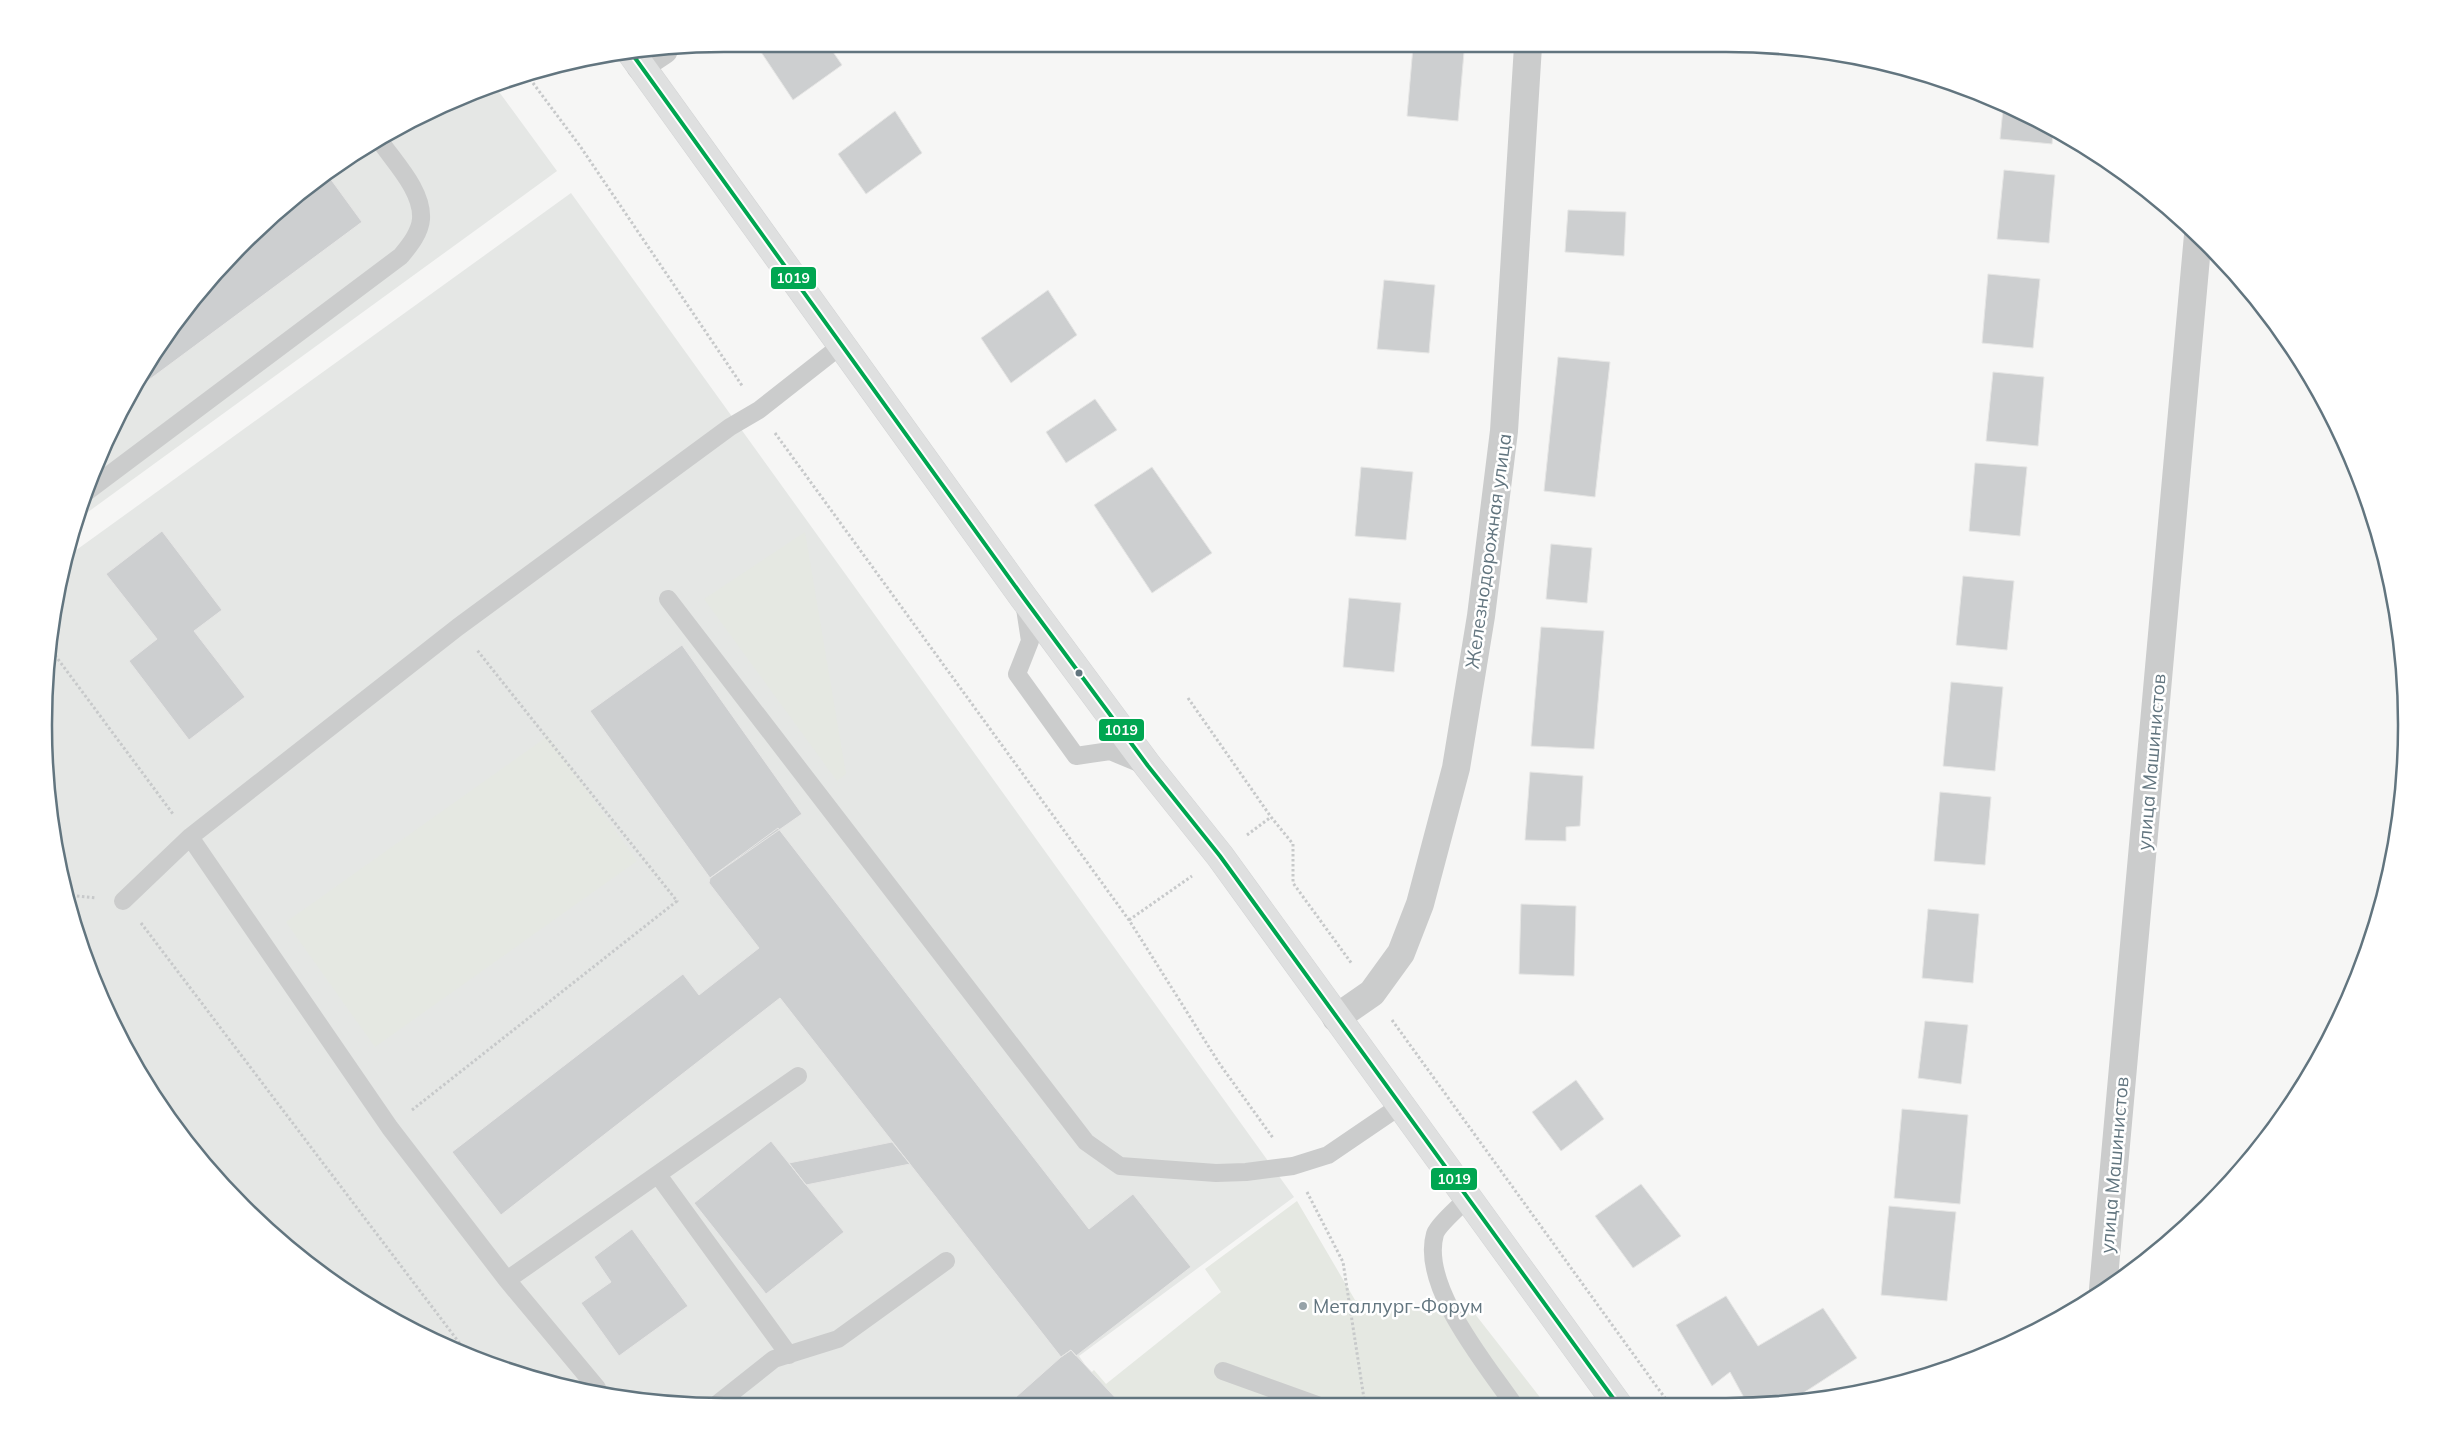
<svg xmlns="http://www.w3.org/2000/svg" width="2451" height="1450" font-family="Mulish,sans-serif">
	<rect width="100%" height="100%" fill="#f6f6f5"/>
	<path fill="#e5e7e5" d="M494 85 557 171 77 520 80 506 114 423 184 311 311 184 423 114Z
		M571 193 1294 1197 1079 1356 1088 1369 1050 1405H680L506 1370 346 1291 243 1207 184 1139 135 1065 80 944 57 858 44 725 50 636 68 556Z"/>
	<path fill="#e5e8e2" d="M805 532 846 774 837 781 704 599Z
		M548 736 637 861 375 1047 286 922Z
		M1297 1201 1355 1300 1475 1314 1546 1405H1056L1094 1370 1106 1384 1221 1292 1205 1269Z"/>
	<path fill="#cdcfd0" stroke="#e6e6e5" d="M1413 47 1464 52 1458 121 1407 116Z
		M759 49H831L842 65 793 100Z
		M2003 109 2053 133 2052 144 2000 139Z
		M895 111 922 153 866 194 838 154Z
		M2004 170 2055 175 2049 243 1997 239Z
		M327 174 362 222 134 391 184 311 311 184Z
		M1568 210 1626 212 1624 256 1565 252Z
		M1988 274 2040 279 2033 348 1982 343Z
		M1384 280 1435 285 1429 353 1377 349Z
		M1048 290 1077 335 1011 383 981 338Z
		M1558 357 1610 362 1595 497 1544 491Z
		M1993 372 2044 377 2038 446 1986 441Z
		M1095 399 1117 430 1066 463 1046 432Z
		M1975 463 2027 467 2020 536 1969 531Z
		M1152 467 1212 553 1152 593 1094 505Z
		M1361 467 1413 472 1406 540 1355 536Z
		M162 531 222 610 194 631 245 697 189 740 129 661 157 639 106 574Z
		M1551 544 1592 548 1587 603 1546 599Z
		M1963 576 2014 581 2007 650 1956 645Z
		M1349 598 1401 603 1394 672 1343 667Z
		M1541 627 1604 631 1594 749 1531 746Z
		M682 645 802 814 710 878 590 711Z
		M1951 682 2003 687 1995 771 1943 766Z
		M1530 772 1583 776 1580 826 1566 827V841L1525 840Z
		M1940 792 1991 797 1985 865 1934 861Z
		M778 828 1089 1229 1133 1194 1191 1267 1076 1356 1071 1350 1061 1357 780 998 501 1215 452 1152 683 974 699 995 759 948 709 883 710 878Z
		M1521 904 1576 906 1574 976 1519 974Z
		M1928 909 1979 914 1973 983 1922 978Z
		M1925 1021 1968 1025 1961 1084 1918 1078Z
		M1576 1080 1604 1119 1561 1151 1532 1112Z
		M1902 1109 1968 1115 1960 1204 1894 1198Z
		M771 1141 844 1232 766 1294 694 1203Z
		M892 1142 910 1164 806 1185 789 1163Z
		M1641 1184 1681 1236 1633 1268 1595 1216Z
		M1889 1206 1956 1212 1947 1301 1881 1295Z
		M632 1229 688 1306 619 1356 581 1303 611 1282 594 1257Z
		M1726 1296 1758 1346 1823 1308 1857 1358 1791 1401 1771 1405H1748L1730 1372 1712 1386 1676 1325Z
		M1071 1350 1122 1405H1007L1061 1357Z"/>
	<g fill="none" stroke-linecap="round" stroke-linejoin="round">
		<defs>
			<path id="secondary" d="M630 51 1023 597 1148 766 1220 856 1618 1405"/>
		</defs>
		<use href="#secondary" stroke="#d3d4d5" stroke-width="29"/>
		<path stroke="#c7c9ca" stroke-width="3" stroke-dasharray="2.5 2.5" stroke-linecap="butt" d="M527 75 580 146 743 387
			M775 433 1129 920 1219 1063 1273 1138
			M49 647 173 814
			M1188 698 1271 817 1293 844V883L1352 964
			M1247 835 1271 817
			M67 895 96 898
			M1129 920 1192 876
			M141 923 464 1349
			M1392 1020 1670 1405
			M412 1110 677 901 477 650
			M1307 1192 1343 1262 1365 1405"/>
		<path stroke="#cbcccc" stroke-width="18" d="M85 493 401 256C409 246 420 233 421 219 423 191 395 163 380 141
			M668 599 1086 1142 1120 1166 1216 1173 1246 1172 1293 1166 1328 1155 1400 1106
			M1024 602 1030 641 1017 674 1076 756 1110 751 1146 766
			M190 837 390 1128 507 1280 597 1388
			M123 901 190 837 458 627 730 427 759 410 843 344
			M658 1175 789 1355
			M1469 1197C1461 1205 1438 1225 1435 1234 1420 1286 1486 1364 1514 1405
			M507 1280 798 1076
			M1223 1371 1317 1405
			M716 1405 774 1359 838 1339 946 1261"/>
		<path stroke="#cbcccc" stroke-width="28" d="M640 66 664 50
			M1336 1018 1372 993 1401 953 1420 904 1456 768 1481 616 1504 431 1528 46
			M2103 1289 2198 235"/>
		<use href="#secondary" stroke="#dfe0e0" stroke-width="28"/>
		<defs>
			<path id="bus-1" d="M630 51 1023 597 1148 766 1220 856 1618 1405"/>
		</defs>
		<use href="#bus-1" stroke="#fff" stroke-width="8"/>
		<use href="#bus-1" stroke="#00a651" stroke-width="4"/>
	</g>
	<circle fill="#62757f" stroke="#fff" stroke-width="2" cx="1079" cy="673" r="4.5"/>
	<circle fill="#96a2a8" stroke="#fff" stroke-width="2" cx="1303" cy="1306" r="5"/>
	<g text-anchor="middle" stroke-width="5" stroke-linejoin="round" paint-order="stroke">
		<g font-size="19" fill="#62757f" stroke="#fff">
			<text transform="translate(1488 551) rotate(-82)" y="7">Железнодорожная улица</text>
			<text transform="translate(2151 762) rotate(-85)" y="7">улица Машинистов</text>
			<text transform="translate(2114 1165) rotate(-85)" y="7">улица Машинистов</text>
		</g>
		<g font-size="19" fill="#62757f" stroke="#fff" text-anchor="start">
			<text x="1313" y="1313">Металлург-Форум</text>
		</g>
	</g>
	<path d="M0 0H2451V1450H0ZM724 52H1726A672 672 0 0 1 2398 724V726A672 672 0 0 1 1726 1398H724A672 672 0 0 1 52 726V724A672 672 0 0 1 724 52Z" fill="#fff" fill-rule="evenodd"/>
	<path fill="none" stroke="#62757f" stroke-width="2.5" d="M724 52H1726A672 672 0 0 1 2398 724V726A672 672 0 0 1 1726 1398H724A672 672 0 0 1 52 726V724A672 672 0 0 1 724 52Z"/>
	<g stroke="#fff" stroke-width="2">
		<rect x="770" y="266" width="47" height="24" rx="5" fill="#00a651"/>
		<rect x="1098" y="718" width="47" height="24" rx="5" fill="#00a651"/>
		<rect x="1430" y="1167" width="48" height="24" rx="5" fill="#00a651"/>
	</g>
	<g font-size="14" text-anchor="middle" font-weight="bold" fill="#fff">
		<text x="793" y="283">1019</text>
		<text x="1121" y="735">1019</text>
		<text x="1454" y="1184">1019</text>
	</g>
</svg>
